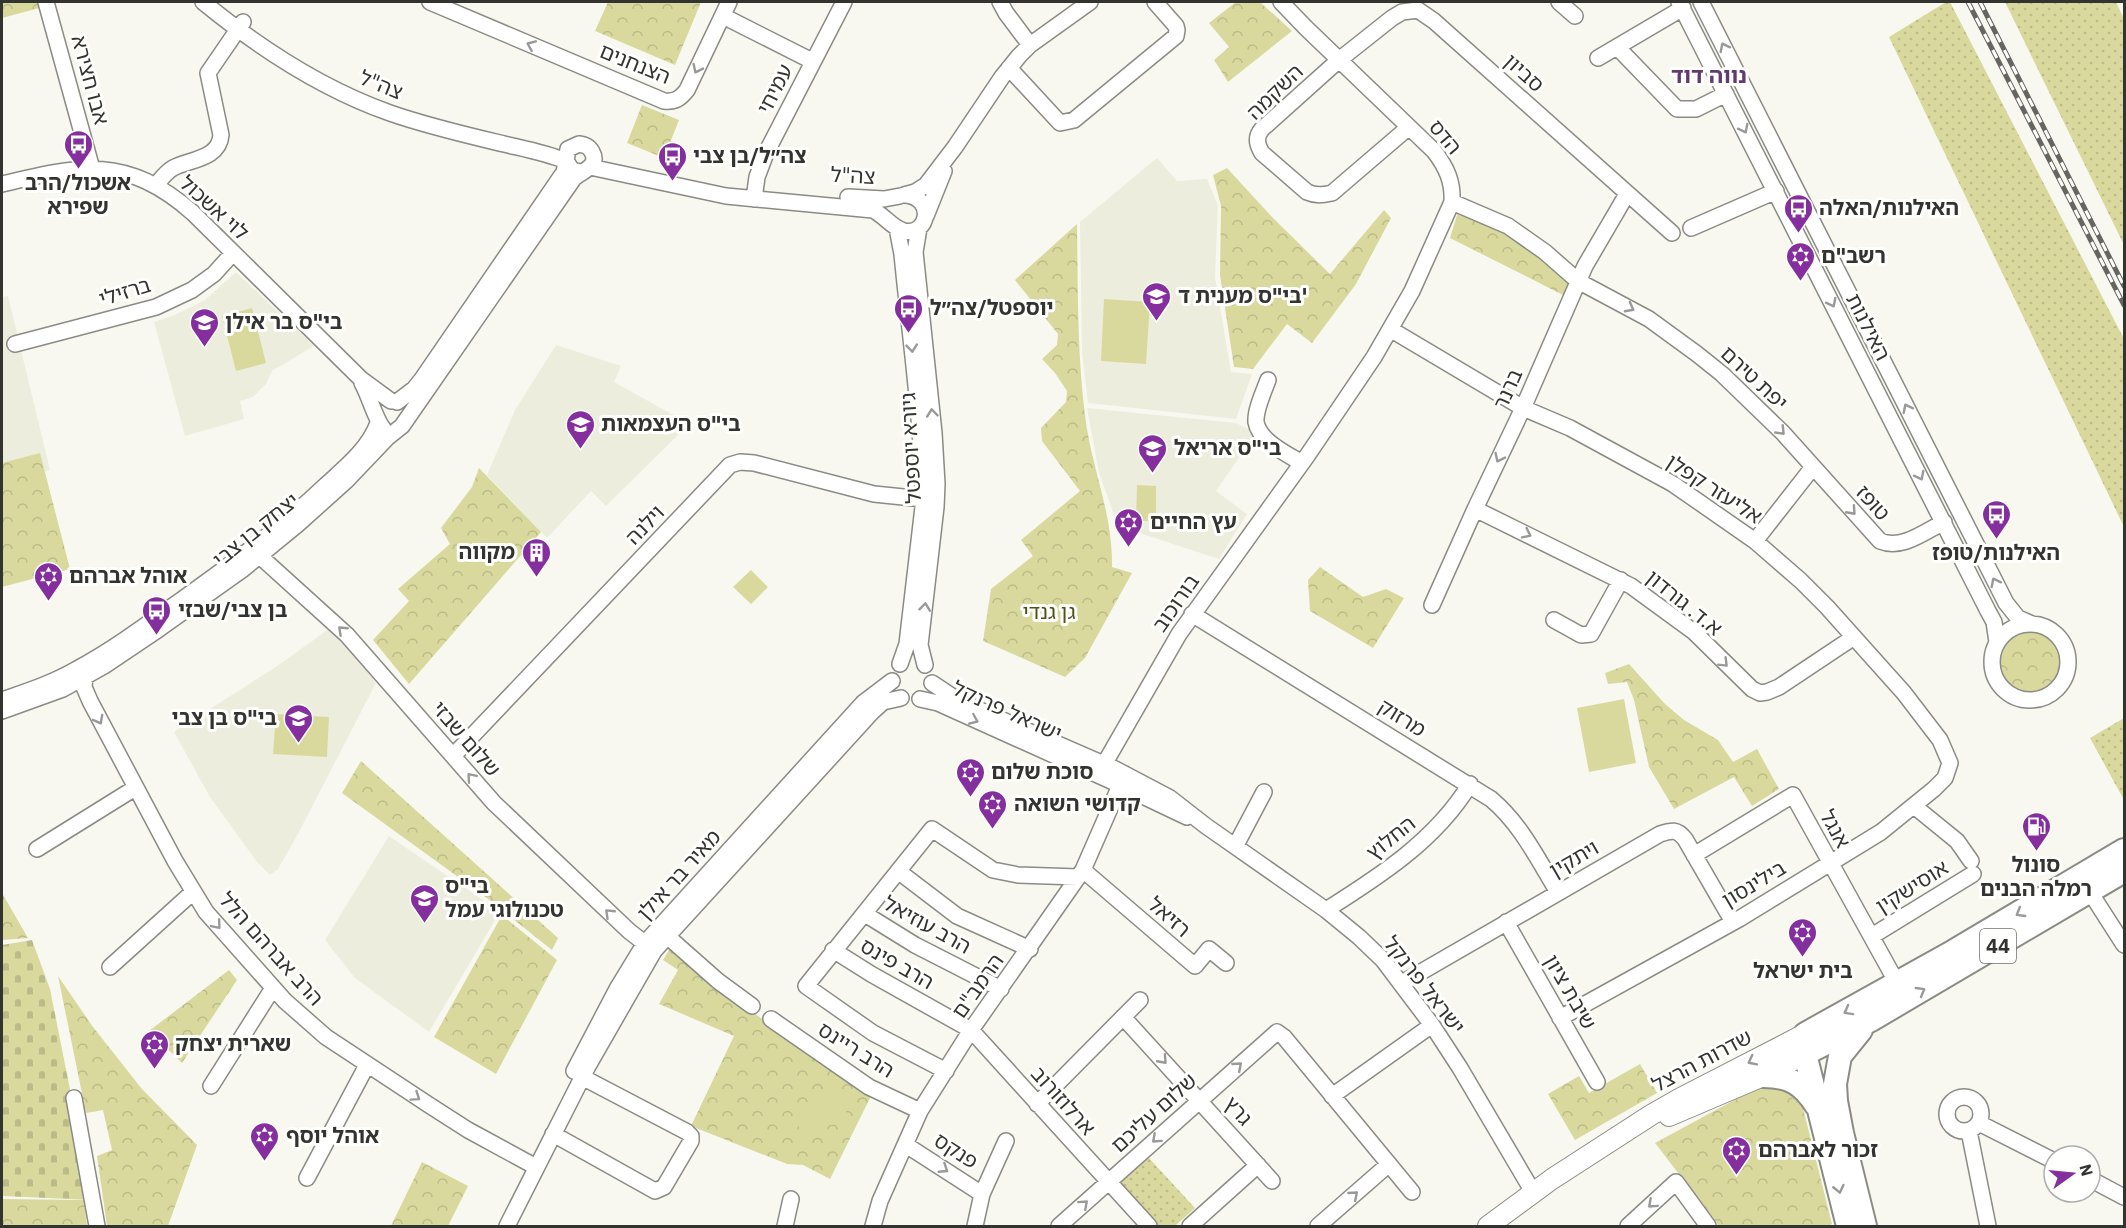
<svg xmlns="http://www.w3.org/2000/svg" width="2126" height="1228" font-family="'IBM Plex Sans','Noto Sans Hebrew',sans-serif">
	<defs>
		<pattern id="grass-dots" width="8" height="8" patternUnits="userSpaceOnUse" patternTransform="scale(1.5)"><rect width="8" height="8" fill="#d9d99e"/><path d="M2 2h.1M6 6h.1" fill="none" stroke="#bb8" stroke-width="1.8" stroke-linecap="round"/></pattern>
		<pattern id="cemetery-stones" width="16" height="16" patternUnits="userSpaceOnUse" patternTransform="scale(1.5)"><rect width="16" height="16" fill="#d9d99e"/><path d="M2 7V4a2 2 0 0 1 4 0v3zM10 15v-3a2 2 0 0 1 4 0v3z" fill="#bb8"/></pattern>
		<pattern id="park-crowns" width="20" height="18" patternUnits="userSpaceOnUse" patternTransform="scale(1.5)"><rect width="20" height="18" fill="#d9d99e"/><path d="M2 6a3 3 0 1 1 6 0M12 15a3 3 0 1 1 6 0" fill="none" stroke="#bb8"/></pattern>
	</defs>
	<rect width="100%" height="100%" fill="#f8f8f1"/>
	<path fill="#ededde" d="M1157 158 1177 181 1207 179 1218 205 1215 277 1231 372 1252 374 1236 419 1088 403 1082 352 1080 222Z
		M236 272 314 346 272 371 266 384 253 397 240 401 244 419 185 436 154 322 175 315 205 300Z
		M8 296 50 470 2 484V297Z
		M556 345 621 366 614 382 677 417 687 426 606 506 591 491 547 538 487 475 515 410Z
		M1087 408 1236 423 1256 433 1216 491 1247 514 1219 559 1118 526 1099 473Z
		M329 629 347 647 376 683 298 834 278 869 270 875 257 862 210 797 174 732 277 666Z
		M389 836 500 912 429 1032 355 978 325 940Z"/>
	<path fill="url(#grass-dots)" d="M1946 2H1950L2124 339V527L1889 37Z
		M2005 2H2116L2124 19V245Z
		M2124 718V800L2090 738Z
		M1148 1157 1195 1208 1175 1226H1156L1118 1184Z"/>
	<path fill="url(#cemetery-stones)" d="M32 940 50 989 92 1200 2 1196V945Z"/>
	<path fill="url(#park-crowns)" d="M2 2H42L43 7 2 18Z
		M608 2H701L675 65 595 31Z
		M1236 2H1260L1292 31 1228 82 1214 60 1229 47 1209 23Z
		M642 105 679 120 664 158 627 143Z
		M1227 168 1273 218 1330 274 1384 210 1391 218 1356 284 1312 343 1287 324 1253 369 1234 367 1220 275 1221 206 1213 175Z
		M1458 212 1521 240 1571 284 1563 295 1450 238Z
		M1077 224C1078 288 1077 352 1085 415 1091 467 1113 513 1112 567L1132 573 1085 658 1065 677 983 641 991 589 1033 556 1021 540 1080 491 1042 441 1041 428 1066 402 1067 391 1055 373 1042 359 1057 345 1058 334 1015 280Z
		M40 453 70 569 2 587V463Z
		M479 468 541 532 409 684 373 640 409 601 398 589 450 544 441 528 472 487Z
		M1320 567 1363 597 1386 589 1404 598 1373 648 1310 611 1308 580Z
		M1996 662a34 34 0 1 1 68 0a34 34 0 1 1-68 0Z
		M1629 664 1665 704 1684 720 1718 740 1733 762 1757 749 1779 789 1752 806 1734 777 1674 809 1649 767 1634 700 1627 682 1608 684 1605 673Z
		M361 761 558 938 552 950 483 895 342 793Z
		M2 893 28 938 2 940Z
		M502 915 557 960 496 1074 434 1037Z
		M672 945 740 1004 873 1092 830 1179 803 1165 787 1164 691 1126 734 1036 659 1004 678 970 663 960Z
		M229 970 237 980 182 1063 149 1031Z
		M58 976 93 1027 142 1089 197 1145 168 1226H107L97 1156 112 1150 103 1110 86 1113Z
		M1640 1064 1657 1093 1575 1140 1548 1094 1579 1076 1589 1093Z
		M1762 1085H1777L1789 1093 1803 1108 1832 1224 1828 1226H1719L1655 1143Z
		M422 1162 468 1186 448 1226H391Z
		M2 1199 84 1200 87 1226H2Z"/>
	<path fill="#d9d99e" d="M1104 299 1150 302 1146 364 1101 361Z
		M252 308 266 363 236 371 222 316Z
		M1137 485 1156 486V521H1136Z
		M751 570 768 587 751 604 733 587Z
		M1624 699 1636 763 1589 772 1577 708Z
		M276 714 329 717 327 757 273 754Z
		M842 1094 848 1121 800 1132 794 1105Z"/>
	<g fill="none" stroke-linecap="round" stroke-linejoin="round">
		<defs>
			<path id="minor" d="M46 2 92 169
				M203 2C258 47 322 89 390 113 427 126 466 135 504 144 525 149 546 153 566 161
				M430 2 664 101C675 102 680 99 687 90L729 2
				M1000 2 1006 13 1030 45
				M1559 2 1575 16
				M1679 2 1988 611 1994 622 1997 642
				M1701 2 2006 603 2018 618 2032 624
				M723 16 812 61
				M1617 47 1677 109H1696L1726 94
				M1598 58 1683 8
				M1009 68 1060 123 1074 120 1176 36 1177 30 1176 26 1155 2
				M1409 127 1332 193C1322 195 1316 196 1307 192L1262 153C1257 145 1255 137 1262 129L1339 60 1392 18 1402 12 1418 10 1434 21 1672 233
				M590 167 726 196 873 210C884 215 892 228 904 231 929 236 935 198 906 195
				M2 184C81 165 127 155 193 213L361 379 391 401
				M156 185C161 179 166 172 173 168 191 159 219 159 221 135L208 73 243 22
				M904 195 915 192 926 185 955 147 1002 77 1019 56 1030 45 1090 2
				M848 197 884 199 900 196
				M754 199 757 177 766 153 844 2
				M1452 202 1508 226 1545 252 1578 281 1649 319 1697 354 1722 374 1783 433 1880 541C1902 550 1924 532 1944 522
				M926 216 944 171
				M897 228 902 254C910 338 923 422 923 507L907 644 900 664
				M919 228 915 252 934 433 937 484 936 507 920 645 925 665
				M1691 228 1776 191
				M1390 329 1523 408 1570 428 1673 484 1755 541 1801 581 1827 607 1904 693 1940 740 1950 763 1945 778 1934 789 1881 832 1739 919 1560 1018
				M15 344 156 307 192 290 214 274 233 253
				M1268 380C1264 391 1255 410 1256 422 1259 441 1287 454 1302 463
				M362 383C369 395 376 421 383 428
				M397 402 414 389 422 379 564 172 566 163
				M1475 509 1631 586 1694 632 1752 689 1760 693 1767 692 1779 687 1854 637
				M1755 541 1813 467
				M252 549 347 635 494 803 629 931 652 949
				M1432 605 1475 509 1523 408 1585 266 1627 194
				M1192 614 1491 799C1521 824 1538 860 1558 892
				M1554 620 1581 635 1591 634 1621 580
				M1992 662a38 38 0 1 1 76 0a38 38 0 1 1-76 0Z
				M86 664 84 687 90 701 175 861 206 912 285 1001 326 1037 429 1105 468 1130 536 1167
				M932 683 959 701 1115 769 1170 798 1206 826 1326 910 1359 937 1383 960 1432 1025 1460 1068 1533 1192
				M920 699 938 703 1109 780 1187 817
				M2 700C28 691 53 683 77 669 114 649 149 623 184 598 233 563 282 527 326 485 346 467 369 448 378 423
				M2 711 63 689 104 666 159 629 242 570 297 525 346 481 387 438 402 426 574 178C582 171 600 166 592 152 589 146 585 145 579 144L568 149 566 161 572 170 581 172
				M453 756 730 465 740 462 754 463 874 494 923 499
				M1098 775 1179 634 1307 456 1374 357 1412 291 1452 202C1453 182 1447 168 1434 151L1306 28 1281 2
				M1914 806 1957 841 1971 861
				M1236 845 1264 792
				M37 849 135 788
				M1694 855 1793 795 1897 983
				M1083 870 1195 966 1209 949 1226 963
				M898 871 957 916 1030 949
				M2090 892 2124 945
				M1326 910C1380 876 1436 840 1470 784
				M865 914 915 945 1001 989
				M1506 922 1597 1082
				M667 936 718 981 752 1006
				M1872 936 1973 874
				M833 950 871 974 971 1030 1149 1226
				M110 967 193 892
				M1402 983 1660 834C1672 830 1677 829 1685 839L1733 922
				M1123 1017 1272 1181
				M771 1019 869 1087 920 1111
				M574 1071 617 989 645 943 863 703 892 681
				M946 1071 873 1033 806 986 932 829 993 870 1018 875 1078 877
				M211 1086 273 988
				M1332 1096 1432 1025
				M1947 1114a17 17 0 1 1 34 0a17 17 0 1 1-34 0Z
				M74 1098 97 1226
				M1037 1104 1140 1000
				M1979 1123 2054 1161
				M1969 1131 1988 1226
				M553 1134 655 1191 664 1187 691 1141V1136L687 1132 582 1077
				M906 1145 982 1194
				M307 1178 367 1065
				M2090 1179 2124 1197
				M507 1226 588 1066 654 951 872 712 883 702 901 698
				M785 1226 791 1199
				M873 1226 880 1201 920 1111 971 1030 1083 870 1125 774
				M975 1226 982 1194 1006 1141
				M1059 1226 1277 1032 1284 1037 1412 1192
				M1190 1226 1258 1165
				M1318 1226 1389 1164
				M1628 1226 1676 1182 1708 1226"/>
			<path id="major" d="M1669 1116 1763 1076 1805 1054
				M1488 1226 1552 1179 1651 1115 1679 1099 1805 1034"/>
			<path id="highway" d="M1861 1030 1840 1056 1835 1084 1836 1101 1842 1133 1865 1226
				M1805 1034 1954 951 2124 850
				M1805 1038V1054L1848 1226
				M1805 1054 1871 1020 2124 871
				M1763 1076C1789 1076 1802 1083 1816 1105"/>
		</defs>
		<use href="#minor" stroke="#8a8b84" stroke-width="18"/>
		<use href="#major" stroke="#8a8b84" stroke-width="22"/>
		<use href="#highway" stroke="#8a8b84" stroke-width="26"/>
		<use href="#minor" stroke="#fff" stroke-width="15"/>
		<use href="#major" stroke="#fff" stroke-width="20"/>
		<use href="#highway" stroke="#fff" stroke-width="22"/>
		<defs>
			<path id="rail" d="M1968 2 2124 305
				M1980 2 2124 286"/>
		</defs>
		<use href="#rail" stroke="#656561" stroke-width="5"/>
		<use href="#rail" stroke="#fffffe" stroke-width="3" stroke-dasharray="9" stroke-linecap="butt"/>
	</g>
	<defs><path id="oneway-chevron" d="M-2-3.5L2.5 0L-2 3.5" fill="none" stroke-width="1.6" stroke-linecap="round" stroke-linejoin="round" transform="scale(1.5)"/></defs>
	<g stroke="#999998">
		<use href="#oneway-chevron" transform="translate(531 45) rotate(-157)"/>
		<use href="#oneway-chevron" transform="translate(1724 47) rotate(-117)"/>
		<use href="#oneway-chevron" transform="translate(697 69) rotate(116)"/>
		<use href="#oneway-chevron" transform="translate(1744 129) rotate(63)"/>
		<use href="#oneway-chevron" transform="translate(1832 303) rotate(63)"/>
		<use href="#oneway-chevron" transform="translate(1630 308) rotate(28)"/>
		<use href="#oneway-chevron" transform="translate(912 348) rotate(84)"/>
		<use href="#oneway-chevron" transform="translate(1907 408) rotate(-117)"/>
		<use href="#oneway-chevron" transform="translate(932 413) rotate(-96)"/>
		<use href="#oneway-chevron" transform="translate(1781 431) rotate(46)"/>
		<use href="#oneway-chevron" transform="translate(1499 458) rotate(116)"/>
		<use href="#oneway-chevron" transform="translate(1920 476) rotate(63)"/>
		<use href="#oneway-chevron" transform="translate(1852 511) rotate(48)"/>
		<use href="#oneway-chevron" transform="translate(1527 534) rotate(26)"/>
		<use href="#oneway-chevron" transform="translate(1995 582) rotate(-117)"/>
		<use href="#oneway-chevron" transform="translate(925 607) rotate(-83)"/>
		<use href="#oneway-chevron" transform="translate(342 630) rotate(-137)"/>
		<use href="#oneway-chevron" transform="translate(1724 663) rotate(45)"/>
		<use href="#oneway-chevron" transform="translate(99 720) rotate(62)"/>
		<use href="#oneway-chevron" transform="translate(974 720) rotate(23)"/>
		<use href="#oneway-chevron" transform="translate(471 777) rotate(-131)"/>
		<use href="#oneway-chevron" transform="translate(609 913) rotate(-136)"/>
		<use href="#oneway-chevron" transform="translate(2020 913) rotate(149)"/>
		<use href="#oneway-chevron" transform="translate(217 925) rotate(50)"/>
		<use href="#oneway-chevron" transform="translate(1921 991) rotate(-30)"/>
		<use href="#oneway-chevron" transform="translate(1848 1011) rotate(151)"/>
		<use href="#oneway-chevron" transform="translate(1163 1060) rotate(48)"/>
		<use href="#oneway-chevron" transform="translate(1752 1061) rotate(153)"/>
		<use href="#oneway-chevron" transform="translate(1238 1066) rotate(-41)"/>
		<use href="#oneway-chevron" transform="translate(416 1097) rotate(34)"/>
		<use href="#oneway-chevron" transform="translate(1156 1139) rotate(138)"/>
		<use href="#oneway-chevron" transform="translate(944 1169) rotate(33)"/>
		<use href="#oneway-chevron" transform="translate(1839 1189) rotate(77)"/>
		<use href="#oneway-chevron" transform="translate(1354 1195) rotate(-41)"/>
		<use href="#oneway-chevron" transform="translate(1084 1204) rotate(-42)"/>
		<use href="#oneway-chevron" transform="translate(1652 1204) rotate(138)"/>
	</g>
	<defs>
		<symbol id="bus-pin" viewBox="-11 -11 22 30"><path d="M0 17L-7.5 6A9.5 9.5 0 1 1 7.5 6Z" fill="#842f9d" stroke="#fffffe"/><path d="M-5-6H5V4H4V6H2V4H-2V6H-4V4H-5ZM-3.5-4V0h7V-4ZM-3.5 1.2v1.5H-2V1.2ZM2 1.2v1.5H3.5V1.2Z" fill="#fff"/></symbol>
		<symbol id="synagogue-pin" viewBox="-11 -11 22 30"><path d="M0 17L-7.5 6A9.5 9.5 0 1 1 7.5 6Z" fill="#842f9d" stroke="#fffffe"/><path d="M0-6.5L5.6 3.2H-5.6ZM0 6.5L5.6-3.2H-5.6Z" fill="#fff"/></symbol>
		<symbol id="school-pin" viewBox="-11 -11 22 30"><path d="M0 17L-7.5 6A9.5 9.5 0 1 1 7.5 6Z" fill="#842f9d" stroke="#fffffe"/><path d="M0-5L7-2L0 1L-7-2ZM-4 1L0 2.5L4 1V4Q0 6-4 4Z" fill="#fff"/></symbol>
		<symbol id="building-pin" viewBox="-11 -11 22 30"><path d="M0 17L-7.5 6A9.5 9.5 0 1 1 7.5 6Z" fill="#842f9d" stroke="#fffffe"/><path d="M-4-6H4V6H1V3H-1V6H-4ZM-2.5-4.3h1.7v1.8h-1.7ZM.8-4.3h1.7v1.8H.8ZM-2.5-1h1.7V.8h-1.7ZM.8-1h1.7V.8H.8Z" fill="#fff"/></symbol>
		<symbol id="fuel-pin" viewBox="-11 -11 22 30"><path d="M0 17L-7.5 6A9.5 9.5 0 1 1 7.5 6Z" fill="#842f9d" stroke="#fffffe"/><path d="M-5.5-6h7V0h2V4h1.3V-2.5L3-4.5l.8-.8L6-3V5H2.5V1h-1V6h-7ZM-4.2-4.7v3.2H.2V-4.7Z" fill="#fff"/></symbol>
	</defs>
	<g fill-rule="evenodd">
		<use href="#bus-pin" x="62" y="128" width="33" height="45"/>
		<use href="#bus-pin" x="656" y="140" width="33" height="45"/>
		<use href="#bus-pin" x="1782" y="192" width="33" height="45"/>
		<use href="#synagogue-pin" x="1784" y="240" width="33" height="45"/>
		<use href="#school-pin" x="1140" y="280" width="33" height="45"/>
		<use href="#bus-pin" x="892" y="292" width="33" height="45"/>
		<use href="#school-pin" x="188" y="306" width="33" height="45"/>
		<use href="#school-pin" x="564" y="408" width="33" height="45"/>
		<use href="#school-pin" x="1136" y="432" width="33" height="45"/>
		<use href="#bus-pin" x="1980" y="498" width="33" height="45"/>
		<use href="#synagogue-pin" x="1112" y="506" width="33" height="45"/>
		<use href="#building-pin" x="520" y="536" width="33" height="45"/>
		<use href="#synagogue-pin" x="32" y="560" width="33" height="45"/>
		<use href="#bus-pin" x="140" y="594" width="33" height="45"/>
		<use href="#school-pin" x="282" y="702" width="33" height="45"/>
		<use href="#synagogue-pin" x="954" y="756" width="33" height="45"/>
		<use href="#synagogue-pin" x="976" y="788" width="33" height="45"/>
		<use href="#fuel-pin" x="2020" y="810" width="33" height="45"/>
		<use href="#school-pin" x="408" y="882" width="33" height="45"/>
		<use href="#synagogue-pin" x="1786" y="916" width="33" height="45"/>
		<use href="#synagogue-pin" x="138" y="1028" width="33" height="45"/>
		<use href="#synagogue-pin" x="248" y="1120" width="33" height="45"/>
		<use href="#synagogue-pin" x="1720" y="1134" width="33" height="45"/>
	</g>
	<g text-anchor="middle" stroke-width="6" stroke-linejoin="round" paint-order="stroke">
		<rect fill="#fffffe" stroke="#70706e" stroke-width="1.5" x="1980" y="929" width="36" height="34" rx="4.5"/>
		<g font-size="20" font-weight="bold" fill="#333330">
			<text x="1998" y="953">44</text>
		</g>
		<g font-size="21" fill="#333330" stroke="#fffffe">
			<text transform="translate(635 64) rotate(22)" y="7">הצנחנים</text>
			<text transform="translate(1524 73) rotate(42)" y="7">סביון</text>
			<text transform="translate(90 80) rotate(75)" y="7">אבו חצירא</text>
			<text transform="translate(381 85) rotate(22)" y="7">צה"ל</text>
			<text transform="translate(775 89) rotate(-63)" y="7">עמיחי</text>
			<text transform="translate(1275 92) rotate(-44)" y="7">השקמה</text>
			<text transform="translate(1445 137) rotate(50)" y="7">הדס</text>
			<text transform="translate(853 176) rotate(3)" y="7">צה"ל</text>
			<text transform="translate(214 208) rotate(42)" y="7">לוי אשכול</text>
			<text transform="translate(125 292) rotate(-17)" y="7">ברזילי</text>
			<text transform="translate(1868 327) rotate(63)" y="7">האילנות</text>
			<text transform="translate(1754 378) rotate(43)" y="7">יפת טירם</text>
			<text transform="translate(1508 389) rotate(-66)" y="7">ברנר</text>
			<text transform="translate(911 448) rotate(-93)" y="7">גיורא יוספטל</text>
			<text transform="translate(1714 489) rotate(33)" y="7">אליעזר קפלן</text>
			<text transform="translate(1873 503) rotate(48)" y="7">טופז</text>
			<text transform="translate(645 525) rotate(-46)" y="7">וילנה</text>
			<text transform="translate(256 530) rotate(-39)" y="7">יצחק בן צבי</text>
			<text transform="translate(1176 603) rotate(-55)" y="7">בורוכוב</text>
			<text transform="translate(1684 603) rotate(39)" y="7">א.ד. גורדון</text>
			<text transform="translate(1007 711) rotate(24)" y="7">ישראל פרנקל</text>
			<text transform="translate(1402 718) rotate(32)" y="7">מרזוק</text>
			<text transform="translate(466 739) rotate(49)" y="7">שלום שבזי</text>
			<text transform="translate(1835 829) rotate(61)" y="7">אנגל</text>
			<text transform="translate(1391 838) rotate(-39)" y="7">החלוץ</text>
			<text transform="translate(1574 859) rotate(-30)" y="7">ויתקין</text>
			<text transform="translate(679 875) rotate(-48)" y="7">מאיר בר אילן</text>
			<text transform="translate(1754 884) rotate(-31)" y="7">בילינסון</text>
			<text transform="translate(1912 887) rotate(-32)" y="7">אוסישקין</text>
			<text transform="translate(1169 917) rotate(41)" y="7">רזיאל</text>
			<text transform="translate(927 925) rotate(29)" y="7">הרב עוזיאל</text>
			<text transform="translate(271 949) rotate(48)" y="7">הרב אברהם הלל</text>
			<text transform="translate(897 964) rotate(30)" y="7">הרב פינס</text>
			<text transform="translate(1424 985) rotate(52)" y="7">ישראל פרנקל</text>
			<text transform="translate(978 986) rotate(-55)" y="7">הרמב"ם</text>
			<text transform="translate(1570 992) rotate(60)" y="7">שיבת ציון</text>
			<text transform="translate(856 1050) rotate(32)" y="7">הרב ריינס</text>
			<text transform="translate(1702 1061) rotate(-28)" y="7">שדרות הרצל</text>
			<text transform="translate(1063 1101) rotate(48)" y="7">ארלוזורוב</text>
			<text transform="translate(1238 1111) rotate(48)" y="7">גרץ</text>
			<text transform="translate(1154 1113) rotate(-42)" y="7">שלום עליכם</text>
			<text transform="translate(956 1151) rotate(33)" y="7">פנקס</text>
		</g>
		<g font-size="21" font-weight="bold" fill="#333330" stroke="#fffffe" text-anchor="start">
			<text x="693" y="163">צה״ל/בן צבי</text>
			<text x="78" y="190" text-anchor="middle">אשכול/הרב<tspan x="78" dy="24">שפירא</tspan></text>
			<text x="1819" y="215">האילנות/האלה</text>
			<text x="1821" y="263">רשב"ם</text>
			<text x="1178" y="303">בי"ס מענית ד'</text>
			<text x="930" y="315">יוספטל/צה״ל</text>
			<text x="225" y="329">בי"ס בר אילן</text>
			<text x="601" y="431">בי"ס העצמאות</text>
			<text x="1174" y="455">בי"ס אריאל</text>
			<text x="1150" y="529">עץ החיים</text>
			<text x="515" y="559" text-anchor="end">מקווה</text>
			<text x="1996" y="560" text-anchor="middle">האילנות/טופז</text>
			<text x="69" y="583">אוהל אברהם</text>
			<text x="178" y="617">בן צבי/שבזי</text>
			<text x="277" y="725" text-anchor="end">בי"ס בן צבי</text>
			<text x="991" y="779">סוכת שלום</text>
			<text x="1014" y="811">קדושי השואה</text>
			<text x="2036" y="872" text-anchor="middle">סונול<tspan x="2036" dy="24">רמלה הבנים</tspan></text>
			<text x="445" y="893">בי"ס<tspan x="445" dy="24">טכנולוגי עמל</tspan></text>
			<text x="1803" y="978" text-anchor="middle">בית ישראל</text>
			<text x="175" y="1051">שארית יצחק</text>
			<text x="286" y="1143">אוהל יוסף</text>
			<text x="1758" y="1157">זכור לאברהם</text>
		</g>
		<g font-size="21" fill="#51501b" stroke="#fffffe">
			<text x="1049" y="619">גן גנדי</text>
		</g>
		<g font-size="22" font-weight="bold" fill="#633a70" stroke="#fffffe">
			<text x="1709" y="83">נווה דוד</text>
		</g>
	</g>
	<rect width="2126" height="1228" fill="none" stroke="#333330" stroke-width="6"/>
	<g transform="translate(2072 1174) rotate(75)"><circle r="28" fill="#fffffe" stroke="#adadac" stroke-width="1.5"/>
	<path d="M0-4.5L10 22L0 15L-10 22Z" fill="#842f9d"/>
	<text y="-9" font-size="16" font-weight="bold" text-anchor="middle" fill="#333330">N</text>
	</g>
</svg>
